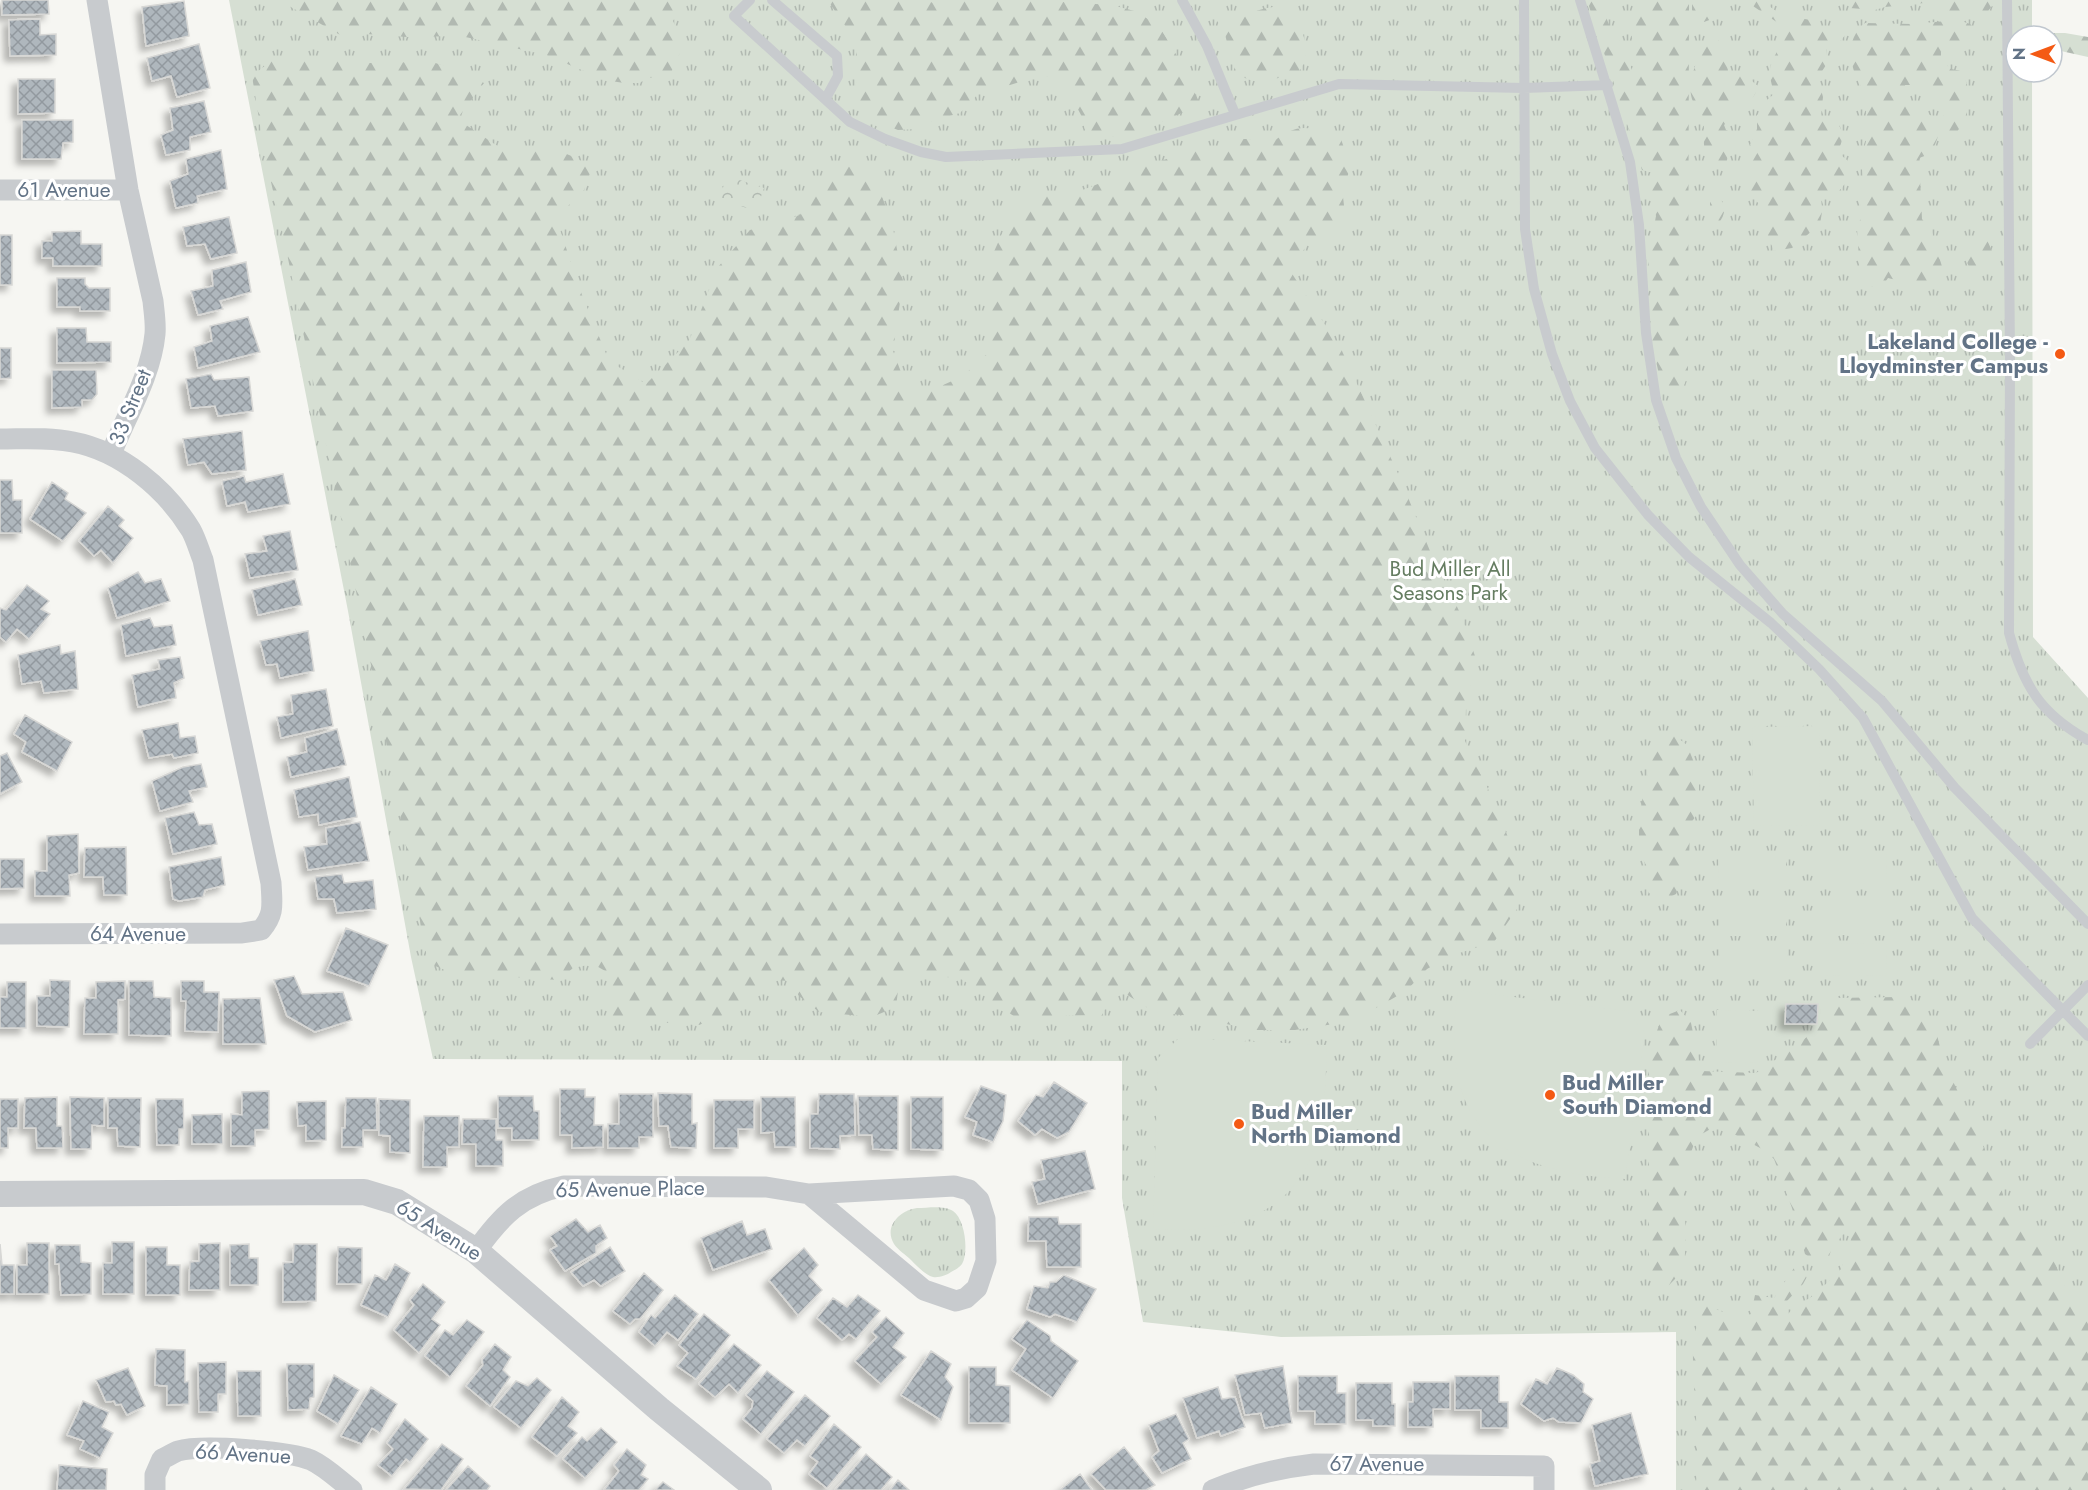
<svg xmlns="http://www.w3.org/2000/svg" width="2088" height="1490" font-family="Jost,sans-serif">
	<defs>
		<pattern id="grass-tufts" width="24" height="20" patternUnits="userSpaceOnUse" patternTransform="scale(1.5)"><rect width="24" height="20" fill="#d6dfd3"/><path d="M3 7l-1-3M5 7V3M7 7l1-3M15 17l-1-3M17 17v-4M19 17l1-3" fill="none" stroke="#b1b9b1"/></pattern>
		<pattern id="forest-firs" width="22" height="20" patternUnits="userSpaceOnUse" patternTransform="scale(1.5)"><rect width="22" height="20" fill="#d6dfd3"/><path d="M5 1l3.5 6h-7zM16 11l3.5 6h-7z" fill="#b1b9b1"/></pattern>
		<pattern id="park-crowns" width="20" height="18" patternUnits="userSpaceOnUse" patternTransform="scale(1.5)"><rect width="20" height="18" fill="#d6dfd3"/><path d="M2 6a3 3 0 1 1 6 0M12 15a3 3 0 1 1 6 0" fill="none" stroke="#b1b9b1"/></pattern>
		<pattern id="building-cross-hatch" width="8" height="8" patternUnits="userSpaceOnUse" patternTransform="scale(1.5)"><rect width="8" height="8" fill="#afb7bd"/><path d="M0 0l8 8M0 8l8-8" fill="none" stroke="#92999f"/></pattern>
		<filter id="shadow"><feDropShadow dx="-5.5" dy="5.5" stdDeviation="3" flood-color="#0004"/></filter>
	</defs>
	<rect width="100%" height="100%" fill="#f6f6f2"/>
	<path fill="url(#grass-tufts)" d="M229 0H2032V36H2016V72H2032L2033 637 2088 698V1490H1676V1332L1281 1337 1143 1322 1122 1198V1061L433 1059 411 957 348 611Z
		M917 1208C928 1208 944 1205 953 1211 965 1219 969 1252 962 1264 960 1267 955 1270 951 1272 947 1275 939 1278 933 1277 925 1275 917 1266 911 1260 906 1255 898 1250 894 1244 883 1226 901 1210 917 1208Z"/>
	<path fill="url(#forest-firs)" d="M271 0H683L673 21C685 45 682 51 670 75L649 78 639 83H624L598 79 592 71H584L546 55 461 36 407 37 367 34 342 36 282 2Z
		M827 0H927L935 4 937 0H1032L1112 5 1138 12 1160 28 1169 42 1181 63 1200 104 1167 120 1123 135 1088 141 1081 115 1072 98 1053 78 1042 75 997 89H983L960 113 929 122 918 129 898 130 877 122 861 113 860 109 850 105C852 95 857 82 858 73 860 43 844 23 827 0Z
		M1587 0H1599L1612 32 1621 43 1636 80 1630 18 1636 0H1689L1688 375 1683 388 1669 393 1661 384 1652 342V299L1648 258 1656 216 1651 196 1653 173 1642 170Z
		M1692 0H1719L1712 19 1704 22 1697 20 1692 10Z
		M1744 0C1770 0 1767 8 1787 17 1793 20 1803 18 1811 20L1817 30H1838L1846 34 1838 44 1826 49 1828 62 1813 85 1820 86 1823 97 1821 116H1831C1843 127 1846 137 1837 152L1847 160C1847 171 1848 188 1836 192 1831 194 1826 193 1821 195L1822 212 1820 224 1792 248 1774 251C1772 245 1768 239 1767 233 1766 226 1767 221 1765 214 1762 206 1757 202 1751 195 1739 180 1750 166 1758 152L1750 145 1757 129V115L1761 113V105L1774 94 1769 73 1772 61 1781 44V25Z
		M1845 0H1990L1992 6 1988 11 1956 12 1941 10 1934 2 1885 7 1875 10 1850 8Z
		M1273 7 1288 11 1291 15 1297 19C1305 40 1312 51 1299 72 1272 80 1239 93 1230 56 1225 36 1228 36 1215 18L1227 16 1236 22C1249 13 1258 9 1273 7Z
		M1958 20 1970 24 1979 33 1975 39H1964L1962 47 1941 52V60L1951 69 1962 71 1967 84 1963 97 1967 111 1964 121 1957 132H1947L1943 118 1944 95 1921 91 1912 85H1905L1907 110C1939 111 1947 126 1930 154L1919 158 1922 219 1932 232 1943 270V278C1924 288 1907 283 1888 278L1881 288 1865 286 1860 274 1857 229 1862 214 1859 199 1865 188 1861 163 1867 137 1866 112 1870 100C1853 77 1839 45 1865 23L1912 24Z
		M2043 33H2065L2088 37V57L2052 49V36H2036Z
		M1716 38C1727 48 1727 58 1728 72L1747 77 1758 86C1754 100 1748 103 1734 107L1735 114 1724 125 1726 130 1735 134 1734 146 1728 155 1726 165C1695 161 1707 140 1703 118 1702 111 1694 106 1692 99 1686 81 1700 46 1716 38Z
		M276 57 387 64 425 60 456 69 484 83 457 119 508 153 555 149 576 158 592 168 584 190 556 218 582 295 609 361 646 384 689 341 718 267 750 230 800 215 811 196 844 165 873 173 892 223 903 281 893 351 907 388 930 391 963 376 989 352 987 305 992 256 1011 214 1033 196 1080 191 1136 169 1194 150 1216 152 1240 139H1249L1270 144C1299 121 1307 127 1340 136L1350 166 1343 197 1346 222 1327 237 1309 243 1289 269 1342 351 1400 478 1430 551 1461 615 1476 659 1466 708 1465 741 1490 793 1514 852 1521 891 1517 909 1494 942 1450 956 1427 969 1406 991 1353 1021 1295 1030H1254L1190 1016 1154 1012 1115 987 1102 1015 1015 1017 960 978 900 974 896 1007 872 1017 819 1012 799 996 790 981 772 980 748 1005 699 1025 612 1019 607 972 593 964 573 968 559 980 452 973 428 963 378 699 283 234 265 156 252 76Z
		M1717 195C1727 205 1726 214 1718 224L1710 216V196Z
		M1979 239 1988 241 1993 255 1984 273 1972 272C1965 261 1964 255 1970 243Z
		M1657 732 1674 735 1687 745 1699 775V812L1690 824 1689 862 1676 894 1660 902 1649 893 1647 868 1639 849V825L1643 794 1648 775 1647 760 1649 746Z
		M1900 997 1917 1002 1927 1012 1935 1027 1941 1051 1951 1077 1983 1146 2005 1201 2024 1221 2038 1242 2050 1246 2062 1283 2069 1290 2072 1304 2088 1311V1490H1695C1702 1444 1692 1397 1693 1350 1693 1337 1698 1322 1701 1309L1705 1305 1739 1318 1751 1314 1755 1295 1774 1298 1794 1268 1802 1269 1808 1275 1803 1284 1786 1302 1788 1314 1796 1305 1810 1298 1836 1275 1841 1269 1851 1239 1845 1231 1827 1257 1816 1262 1805 1254 1792 1208 1774 1159 1762 1149 1730 1132 1714 1127 1700 1135 1694 1144 1688 1161 1683 1188 1686 1235 1684 1270 1668 1286 1658 1287 1649 1267V1053L1662 1017 1680 1010 1691 1023 1701 1071 1756 1073 1800 1043 1820 1025 1819 1007 1834 998Z"/>
	<path fill="url(#park-crowns)" d="M727 176 764 188 756 211 719 199Z"/>
	<path fill="#d6dfd3" d="M1819 726 1820 825 1754 826 1752 727Z
		M1718 853H1786V885H1719Z
		M1819 853H1886L1887 885H1819Z
		M1818 903H1886V935H1818Z
		M1719 904H1786V936H1719Z
		M1886 943 1887 975 1819 976V944Z
		M1720 944H1787V976H1720Z
		M1458 990 1627 1011 1645 1033 1625 1179C1529 1173 1453 1147 1454 1035 1454 1020 1456 1005 1458 990Z
		M1717 1010 1764 1011V1063L1717 1062Z
		M1179 1038 1326 1045C1328 1142 1310 1219 1198 1229 1183 1230 1168 1229 1153 1229L1158 1058Z"/>
	<path fill="url(#building-cross-hatch)" stroke="#d7d7d5" stroke-width="1.5" filter="url(#shadow)" d="M2 0H48L49 14 2 15Z
		M184 1 189 36 146 46 142 7Z
		M40 19V35L56 34V55L10 56 9 20Z
		M199 44 210 88 177 97 171 76 152 81 147 58Z
		M18 79H55V113L18 114Z
		M204 101 211 132 190 137V150L166 155 161 135 173 130 170 108Z
		M22 120H73V142L63 143 61 159H22Z
		M221 150 227 189 197 196 198 203 176 208 170 181 188 174 186 159Z
		M229 217 237 253 211 259 205 244 187 246 183 227Z
		M81 231V244H102V266H53V258H42V241H52V232Z
		M0 235H12V285H0Z
		M246 262 251 292 220 301 223 309 198 315 191 291 213 286 212 270Z
		M57 278H85V284L89 288H110V311H80V307H57Z
		M248 317 260 352 198 368 194 347 212 341 210 326Z
		M57 328H86L87 342H111V362L57 363Z
		M0 348H11V378L0 379Z
		M52 370H96L97 394 92 400H82V407L52 408Z
		M211 374 214 380 249 377 253 411 218 416 215 406 191 408 186 379Z
		M242 431 246 470 212 474 204 462 188 465 183 439Z
		M283 474 290 504 248 512 245 502 227 506 222 481 244 476 246 482Z
		M0 480H12L13 500H22V533H0Z
		M52 482 68 493 65 499 86 513 63 541 30 519Z
		M108 506 124 520 119 526 133 538 113 563 101 550 94 556 79 541Z
		M290 531 298 570 250 578 245 554 267 551 263 536Z
		M138 572 145 583 161 579 170 601 117 618 108 588Z
		M295 579 302 605 258 615 252 590Z
		M27 585 49 601 41 609 50 614 29 639 17 629 6 642 0 637V608L6 610Z
		M150 618 154 627 172 625 176 645 126 656 121 625Z
		M308 631 314 671 280 678 277 664 266 665 260 641Z
		M60 645 61 654 75 651 78 689 44 693 41 681 22 684 18 655Z
		M180 657 184 678 174 683 176 698 138 707 132 675 160 669 158 660Z
		M326 689 333 726 281 738 277 717 293 714 291 695Z
		M25 715 72 742 57 771 22 752 26 742 14 734Z
		M178 723 180 738 195 736 198 753 174 758 172 754 149 758 142 730Z
		M337 729 346 765 291 777 287 757 307 752 305 738Z
		M7 753 22 782 0 794V756Z
		M201 764 207 787 189 791 193 802 160 811 152 781 183 767Z
		M349 777 357 817 319 825 318 814 299 817 294 790Z
		M194 812 199 825 212 824 217 844 173 854 165 818Z
		M360 822 369 861 308 870 304 847 327 844 326 828Z
		M78 834 79 873 69 875 70 896H35V871H47V836Z
		M126 847 127 895H104L103 877H84L85 848Z
		M221 857 225 885 205 890 203 897 179 901 173 899 169 867Z
		M0 859H24V888L0 889Z
		M342 874 344 883 373 880 376 909 337 913 334 899H318L315 877Z
		M346 928 388 945 369 986 327 971Z
		M294 976 302 994 343 992 352 1020 315 1032 287 1016 274 980Z
		M50 980 70 981 69 1027 37 1026V996H50Z
		M125 981V999L118 1000V1034H84L85 998H96V982Z
		M129 981H153L154 997 171 998V1036L129 1035Z
		M181 981H204V992H219L218 1032 185 1031 186 1001H181Z
		M7 982H26V1028H0V997H7Z
		M260 998 266 1044H223V999Z
		M1786 1004H1818L1817 1024H1785Z
		M1054 1082 1087 1103 1069 1132 1057 1138 1042 1129 1035 1135 1018 1121 1036 1095 1043 1097Z
		M981 1086 1006 1095 1003 1121 993 1142 973 1135 977 1122 965 1117Z
		M560 1089H585V1097H595L594 1125H603V1147L572 1148V1135H560Z
		M269 1091V1129L255 1130V1146H231V1114L242 1115V1092Z
		M658 1093 692 1094V1124L697 1123 696 1148 671 1147 668 1126H659Z
		M619 1094H653V1137H639V1148H608V1124H619Z
		M819 1094H854L855 1135 840 1136V1149L810 1148V1114H818Z
		M498 1096H533L534 1111H539V1140H512V1128H498Z
		M858 1096H898V1150L873 1149 872 1135H859Z
		M57 1097V1126H62L63 1148H37L36 1128H24L25 1098Z
		M70 1097 104 1098V1126L92 1125 91 1149H71Z
		M761 1097H795L796 1147H775L774 1132 761 1133Z
		M911 1097H943V1150L911 1149Z
		M108 1098H141L140 1147 118 1146 117 1128H108Z
		M346 1098H376L377 1130H363V1147H342V1128H345Z
		M0 1099H18V1128H8V1148H0Z
		M156 1099H183L184 1129H179V1145H157Z
		M379 1099 410 1100V1153L390 1152V1136L379 1135Z
		M714 1100H754V1129H738V1148H714Z
		M326 1101V1140L306 1141V1125L298 1126 297 1102Z
		M222 1114 223 1144H192V1115Z
		M424 1116H459V1147H447V1167H423Z
		M463 1119H496V1140H503V1166H476V1144H462Z
		M1085 1151 1095 1189 1038 1204 1032 1182 1045 1179 1041 1160Z
		M1029 1217H1058L1059 1224H1081V1267H1047L1046 1241H1028Z
		M576 1219 588 1232 600 1225 607 1238 596 1246V1253L565 1271 550 1250 557 1246 550 1236Z
		M742 1221 747 1235 765 1229 772 1249 713 1270 701 1238Z
		M112 1242H134V1294H103V1263H112Z
		M27 1243H49V1294H17V1265H27Z
		M220 1243V1290H189L190 1262 199 1261V1244Z
		M0 1244 2 1265H14V1294H0Z
		M249 1244V1258H258V1285H230V1245Z
		M294 1244H317L316 1301 283 1302V1263L293 1262Z
		M55 1245H80L81 1262 91 1263V1294L61 1295 59 1264H55Z
		M146 1247H167V1265H180V1295H146Z
		M338 1247 362 1248V1284H337Z
		M610 1247 625 1271 601 1286 594 1280 583 1286 571 1272Z
		M804 1248 818 1265 809 1276 822 1290 798 1315 769 1280Z
		M395 1264 410 1273 388 1317 361 1305 375 1275 386 1280Z
		M644 1273 663 1290 640 1319H635L630 1324 613 1311Z
		M1064 1275 1096 1289 1077 1322 1055 1314 1050 1317 1027 1309 1034 1286 1048 1288 1050 1282H1056Z
		M423 1284 445 1302 432 1319 440 1325 419 1353 394 1330 414 1305 410 1300Z
		M675 1295 698 1314 678 1340 667 1332 655 1346 639 1332 651 1315 655 1318Z
		M858 1295 880 1311 856 1339 849 1334 842 1340 817 1318 833 1298 847 1307Z
		M704 1314 730 1335 696 1379 677 1366 688 1353 679 1345Z
		M886 1317 904 1333 893 1347 906 1357 881 1384 855 1361 877 1337 872 1332Z
		M467 1320 484 1332 450 1377 425 1356 445 1330 453 1335Z
		M1027 1320 1050 1336 1051 1341 1078 1361 1053 1398 1012 1370 1026 1349 1012 1339Z
		M495 1344 511 1357 503 1370 510 1377 490 1406 466 1386 483 1365 482 1360Z
		M734 1344 761 1365 738 1393 729 1384 715 1397 699 1384Z
		M156 1349 185 1350V1382L189 1381V1404L167 1405V1386L155 1385Z
		M931 1351 951 1364 945 1377 953 1387 941 1420 901 1395Z
		M226 1362V1394H218V1412H199L198 1363Z
		M287 1364H314V1397L310 1398 309 1409 288 1410Z
		M1283 1366 1292 1423 1265 1428 1261 1413 1245 1415 1235 1375Z
		M969 1367H996V1385L1010 1386V1423H969Z
		M128 1368 145 1406 127 1415 121 1404 116 1405 114 1401 106 1402 96 1380Z
		M1557 1368 1573 1375 1584 1384 1583 1392 1593 1399 1581 1423 1559 1422 1553 1418 1544 1421 1521 1404 1536 1379 1547 1384Z
		M237 1371H261V1416H238Z
		M767 1371 794 1392 761 1434 743 1419 752 1408 753 1401 746 1395Z
		M334 1375 359 1390 338 1424 317 1411Z
		M1298 1376H1337V1393H1346V1424H1315V1411H1298Z
		M1455 1376H1499V1402H1508V1428H1481V1410H1455Z
		M537 1378 551 1390 521 1428 494 1407 516 1381 528 1386Z
		M1413 1382H1450V1409H1433V1427H1408V1402H1413Z
		M1356 1383H1392V1404H1395V1426H1373V1420H1356Z
		M371 1387 397 1404 380 1433 372 1428 362 1444 341 1436Z
		M1218 1387 1222 1399 1235 1397 1245 1427 1221 1436 1219 1431 1197 1438 1183 1398Z
		M805 1395 830 1416 805 1446 797 1440 784 1453 767 1439Z
		M562 1397 579 1412 568 1426 577 1433 557 1456 532 1437Z
		M83 1401 109 1412 102 1427 113 1433 100 1458 80 1449 84 1441 67 1435Z
		M1631 1413 1648 1474 1595 1486 1590 1464 1600 1461 1592 1425Z
		M1176 1414 1189 1439 1183 1443 1191 1459 1162 1473 1152 1457 1159 1451 1149 1425Z
		M405 1419 428 1439 410 1462 406 1459 392 1476 378 1465 393 1449 387 1443Z
		M834 1424 861 1447 827 1488 809 1474 818 1462 810 1456Z
		M601 1428 617 1442 585 1478 563 1459 582 1437 587 1441Z
		M442 1444 463 1459 441 1490 404 1489Z
		M1124 1447 1155 1485 1146 1490H1106L1091 1474Z
		M627 1449 646 1465 641 1475 648 1479 639 1490H604L619 1471 614 1465Z
		M866 1454 892 1477 881 1490H835Z
		M59 1465 107 1469 106 1490H57Z
		M468 1466 490 1486 487 1490H446Z
		M1080 1474 1092 1490H1060Z
		M898 1480 909 1490H890Z
		M663 1482 674 1490H655Z"/>
	<g fill="none" stroke-linecap="round" stroke-linejoin="round">
		<path stroke="#c8cbce" stroke-width="10" d="M750 0 734 16 850 122 885 139 921 152 946 157 1122 149 1339 84 1524 88 1608 85
			M772 0 837 56 838 76 826 98
			M1182 0 1207 46 1235 114
			M1524 0 1525 229 1534 289 1552 354 1570 401 1595 448 1648 515 1689 557 1771 623 1819 669 1863 718 1972 918 2088 1036
			M1580 0 1630 162 1639 225 1646 333 1656 400 1676 458 1701 507 1740 565 1783 614 1882 701 1955 788 2088 924
			M2007 0 2010 360 2009 633C2023 684 2039 713 2088 740
			M2030 1044 2088 985"/>
		<path stroke="#c8cbce" stroke-width="21" d="M97 0 128 190 153 301C154 312 156 323 155 334 151 376 126 416 111 454
			M0 190H128
			M0 439C24 439 49 437 73 442 121 451 166 489 191 530 196 539 199 550 203 560L271 883C272 904 275 914 261 930L242 933 0 934
			M954 1186 969 1190 979 1200 985 1219 986 1261 977 1288 966 1298 956 1301 924 1290 809 1194Z
			M476 1251C501 1216 521 1195 564 1186L766 1187 809 1194
			M155 1490V1475L162 1459C167 1457 173 1453 178 1451 202 1444 288 1451 311 1460 326 1467 339 1480 352 1490
			M1213 1490C1246 1476 1279 1468 1314 1464L1544 1466V1490"/>
		<path stroke="#c8cbce" stroke-width="26" d="M0 1194 364 1192 397 1202 476 1251 659 1409 759 1490"/>
	</g>
	<g fill="#f45a14" stroke="#fff" stroke-width="2">
		<circle cx="2060" cy="354" r="6"/>
		<circle cx="1550" cy="1095" r="6"/>
		<circle cx="1239" cy="1124" r="6"/>
	</g>
	<g text-anchor="middle" stroke-width="6" stroke-linejoin="round" paint-order="stroke">
		<g font-size="21" fill="#627386" stroke="#fff">
			<text x="64" y="197">61 Avenue</text>
			<text transform="translate(130 407) rotate(-68)" y="7">33 Street</text>
			<text x="138" y="941">64 Avenue</text>
			<text transform="translate(630 1189) rotate(-1)" y="7">65 Avenue Place</text>
			<text transform="translate(439 1230) rotate(32)" y="7">65 Avenue</text>
			<text transform="translate(243 1454) rotate(3)" y="7">66 Avenue</text>
			<text x="1377" y="1471">67 Avenue</text>
		</g>
		<g font-size="21" font-weight="bold" fill="#627386" stroke="#fff" text-anchor="start">
			<text x="2048" y="349" text-anchor="end">Lakeland College -<tspan x="2048" dy="24">Lloydminster Campus</tspan></text>
			<text x="1562" y="1090">Bud Miller<tspan x="1562" dy="24">South Diamond</tspan></text>
			<text x="1251" y="1119">Bud Miller<tspan x="1251" dy="24">North Diamond</tspan></text>
		</g>
		<g font-size="21" fill="#657d61" stroke="#fff">
			<text x="1450" y="576">Bud Miller All<tspan x="1450" dy="24">Seasons Park</tspan></text>
		</g>
	</g>
	<g transform="translate(2034 54) rotate(270)"><circle r="28" fill="#ffffff" stroke="#c0c7cf" stroke-width="1.5"/>
	<path d="M0-4.5L10 22L0 15L-10 22Z" fill="#f45a14"/>
	<text y="-9" font-size="16" font-weight="bold" text-anchor="middle" fill="#627386">N</text>
	</g>
</svg>
